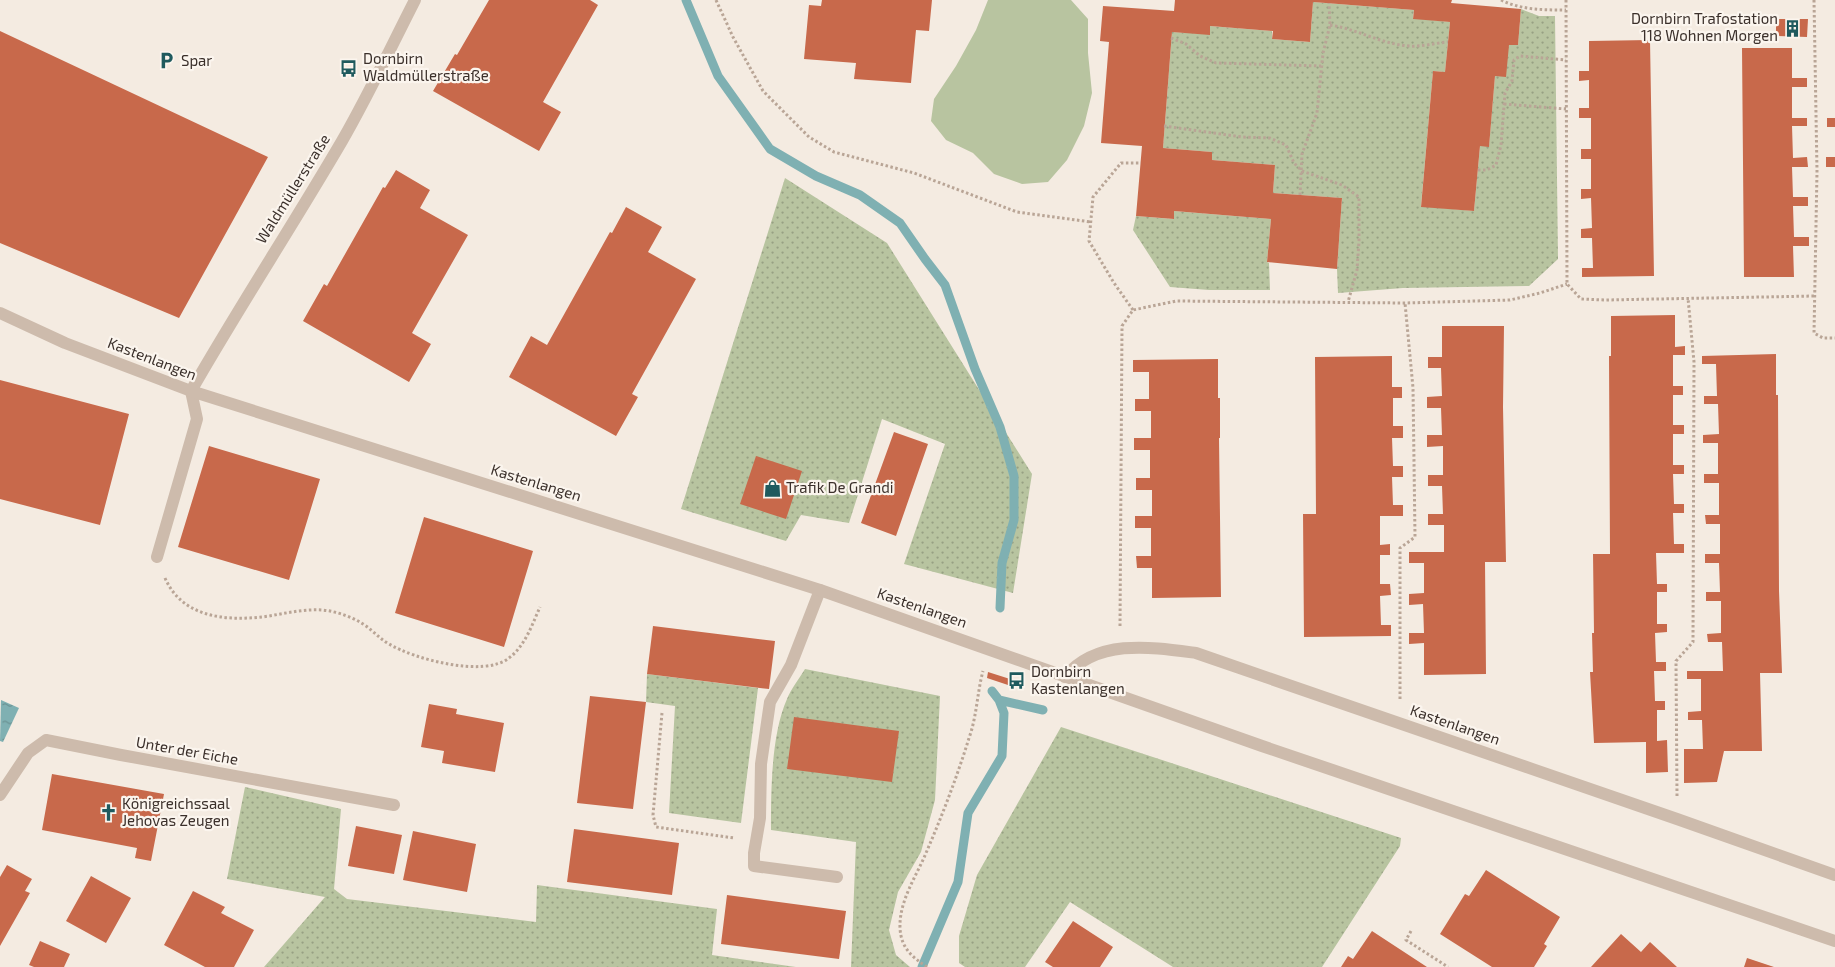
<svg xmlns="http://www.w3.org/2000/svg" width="1835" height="967" font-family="'Exo 2',sans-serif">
	<defs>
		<pattern id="grass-dots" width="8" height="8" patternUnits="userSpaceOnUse" patternTransform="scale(1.25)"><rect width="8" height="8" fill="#b8c4a0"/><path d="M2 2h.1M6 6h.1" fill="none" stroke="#97a083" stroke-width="1.8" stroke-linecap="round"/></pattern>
		<pattern id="water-ripples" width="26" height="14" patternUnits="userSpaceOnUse" patternTransform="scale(1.25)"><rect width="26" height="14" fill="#7fb0b2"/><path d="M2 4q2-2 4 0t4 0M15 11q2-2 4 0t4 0" fill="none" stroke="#699091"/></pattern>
	</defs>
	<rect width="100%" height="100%" fill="#f4ebe1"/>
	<path fill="url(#grass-dots)" d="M1313 2 1414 10 1413 18 1450 22 1445 72 1433 71 1421 206 1474 211 1480 146H1489L1495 76 1509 45H1518L1521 9 1539 16H1555L1558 259 1529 286 1403 288 1338 293 1337 269 1342 198 1273 193 1275 165 1212 160V152L1163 148 1172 32 1210 34V26L1272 31V39L1310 42Z
		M785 178 887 243 1032 474 1013 593 904 564 945 444 882 419 849 523 801 515 786 541 681 509Z
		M1174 211 1271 219 1267 262 1269 263 1270 290H1209L1170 287 1133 230 1136 216 1173 219Z
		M805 669 940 696 935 800 921 852 898 892 889 930 896 955 910 967H851L856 842 771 830C771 791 771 735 787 699 791 689 799 679 805 669Z
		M647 674 758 688 741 823 669 813 675 706 646 702Z
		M1061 727 1401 838 1400 846 1322 967H1173L1070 902 1025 967H965L959 963V936L977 875Z
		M245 787 341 809 334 889 347 899 536 922 537 885 717 909 712 955 796 967H264L325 897 227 879Z"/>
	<path fill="#b8c4a0" d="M988 0H1071L1088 19V53L1092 93 1084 126 1067 160 1048 182 1022 184 994 174 973 153 946 140 931 121 934 99 956 66 976 30Z"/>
	<path fill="url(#water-ripples)" d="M1 700 19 708 3 742 0 741Z"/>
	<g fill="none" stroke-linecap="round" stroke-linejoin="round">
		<path stroke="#7fb0b2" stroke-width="9" d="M686 0 718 76 770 149 816 176 860 195 900 223 925 259 945 285 975 369 1000 427 1014 476V520L1002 563 1000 608
			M999 700 1043 710
			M922 967 958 882 968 813 1002 756 1004 713 999 700 992 691"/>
	</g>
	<path fill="#c8694b" d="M489 0H590L598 5 543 102 561 112 539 151 433 91 455 54 457 55Z
		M822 0H932L929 31 916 30 911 83 854 79 856 63 804 59 809 5 821 6Z
		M1175 0H1452L1451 3 1521 9 1518 45H1509L1506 77 1495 76 1489 147 1480 146 1474 211 1421 207 1433 71 1445 72 1450 22 1413 19 1414 10 1313 2 1310 42 1272 39 1273 31 1210 26V35L1172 32 1163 148 1212 152V160L1275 165 1273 193 1342 198 1337 269 1267 262 1271 219 1174 211V219L1136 216 1142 146 1101 143 1109 42 1100 41 1103 6 1174 11Z
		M1776 19H1808L1807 37 1776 36Z
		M0 31 268 157 179 318 0 243Z
		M1650 40 1654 276 1582 277V268H1593L1592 238H1581V229L1592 228 1591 198 1581 199V189H1591V159H1581V149H1591V118H1579V108H1589V80L1579 81V71H1589V41Z
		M1742 48H1792V78H1807V87H1792V118H1807V126H1792L1793 158 1807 157 1808 167H1792L1793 197H1808V206H1793L1794 237H1809V246H1793L1794 277H1744Z
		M1827 118H1835V127H1827Z
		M1826 157H1835V167H1826Z
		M396 170 430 190 420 208 468 235 412 333 431 344 409 382 303 321 324 284 327 286 383 187 385 188Z
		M626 207 662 227 648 252 696 279 632 394 638 397 616 436 509 377 531 336 547 345 610 232 612 233Z
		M1675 315V347L1685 346V355H1673V386H1683V395H1673V425H1684V434H1673V465H1684V474H1673L1674 504H1684V513H1673L1674 544H1684V553H1656L1657 584H1667V592H1657V624H1667V632L1655 633 1656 662H1666V671H1654L1655 701H1665V710H1657V741L1667 740 1668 772 1646 773V742L1594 743 1590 672H1593L1592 633H1594L1593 554H1610L1609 356H1611V316Z
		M1442 326H1504L1503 407 1506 562H1485L1486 674 1424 675V643L1409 644V633H1424L1423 604 1409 605V594L1424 593V563H1409V552H1444V525H1428V514H1443L1442 486H1428V475H1443V446L1427 447V435H1442L1441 408H1427V397L1442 396 1441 368H1428V357H1442Z
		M1776 354V395H1778L1779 591 1782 673H1760L1762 751H1724L1717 782 1684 783V749H1703L1702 720H1688V712L1701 711V679H1687V671H1723L1722 642H1708L1707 634 1721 633V601H1706V592H1720L1719 563H1705V554H1720V524H1706L1705 515H1719V483H1704V474H1718V443H1703V435L1719 434 1718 404H1704V396H1717L1716 364H1702V356Z
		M1392 356V387H1402V398H1393V426H1403V438H1392L1393 466H1403V477H1392L1393 505H1403V516H1380V545L1390 544V555H1380V584H1390L1391 595 1380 596 1381 625H1391V636L1304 637 1303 514H1316L1315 357Z
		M1218 359V398H1220V438H1219L1221 597 1152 598V568H1137L1136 556H1151V528H1135V516H1152V490H1136V478H1150V450H1134V438H1151V411H1135V399H1149V372H1133V360Z
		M0 380 129 414 100 525 0 499Z
		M894 432 928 444 896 536 861 523Z
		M209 446 320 479 289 580 178 547Z
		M756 456 802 471 786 519 740 504Z
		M424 517 533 551 504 647 395 613Z
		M653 626 775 641 769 689 647 674Z
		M988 672 1010 679 1008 685 987 678Z
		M590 696 646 702 633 809 577 803Z
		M429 704 457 709 456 714 504 723 495 772 442 763 444 751 421 747Z
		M794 717 899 731 892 782 787 769Z
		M52 774 164 794 151 861 135 858 137 848 42 830Z
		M356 826 402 835 394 874 348 866Z
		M574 829 679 843 672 895 567 882Z
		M413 831 476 844 467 892 403 880Z
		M7 865 32 879 25 891 30 893 0 946V877Z
		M1486 870 1560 917 1544 944 1547 946 1534 967H1492L1440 934 1465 894 1469 896Z
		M91 876 131 898 106 943 66 921Z
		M193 891 225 907 221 913 254 930 234 967H205L164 945Z
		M727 895 846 911 839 959 721 944Z
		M1073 921 1113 947 1100 967H1053L1045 962Z
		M1372 931 1427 967H1341L1348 956 1353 959Z
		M1621 934 1641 952 1650 942 1677 967H1591Z
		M40 941 70 954 64 967H34L29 965Z
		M1747 958 1774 967H1744Z"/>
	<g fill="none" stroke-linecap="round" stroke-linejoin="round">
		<path stroke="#b9a596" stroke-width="3" stroke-dasharray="2.5 2.5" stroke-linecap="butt" d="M716 0 733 37 763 91 809 137 834 152 914 173 1017 212 1091 222
			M1501 0C1521 10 1544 10 1566 10
			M1566 0 1567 284 1581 299 1605 300 1815 296
			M1814 0 1817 171 1814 333 1823 338H1835
			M1330 25C1357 29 1381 44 1409 46 1421 47 1435 43 1448 42
			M1171 38 1186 44 1200 56 1216 63 1321 66
			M1504 104 1566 109
			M1164 126 1242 137 1270 138 1286 145 1294 163 1302 171 1342 185 1359 197V241L1357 270 1348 302
			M1478 170H1487L1496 165 1501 145 1505 93 1512 81 1514 60 1520 56 1566 60
			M1300 195 1302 154 1317 113 1323 53 1330 25 1329 3
			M1133 310 1114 283 1089 241 1093 197 1121 163H1141
			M165 578C182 617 224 621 262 617 285 614 307 607 330 611 344 614 360 620 371 630 377 635 382 640 389 644 414 659 484 678 509 658 525 646 532 625 540 607
			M1120 626 1122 326 1133 310 1176 301 1405 303 1510 300 1540 293 1567 284
			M1400 699V548L1415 537 1413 388 1405 303
			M662 713 653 815 656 827 734 838
			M1677 796 1676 661 1693 642 1694 362 1688 298
			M1411 931 1406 940 1448 967
			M927 967C912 957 901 948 900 928 899 901 916 877 926 853 942 816 957 777 969 738 977 716 977 693 983 671"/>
		<path stroke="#cdbbac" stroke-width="12" d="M157 557 197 419 191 391
			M820 590 791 665 770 702 761 764 760 818 754 853V866L837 877
			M1065 677C1097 638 1152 647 1196 653L1677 819 1835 875"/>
		<path stroke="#cdbbac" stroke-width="12" d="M0 313 65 343 191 391 820 590 1262 746 1835 941
			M191 391C239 307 293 225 342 141 368 96 391 47 415 0
			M0 795 28 753 46 740 121 755 394 805"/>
	</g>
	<defs>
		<symbol id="building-bare" viewBox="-9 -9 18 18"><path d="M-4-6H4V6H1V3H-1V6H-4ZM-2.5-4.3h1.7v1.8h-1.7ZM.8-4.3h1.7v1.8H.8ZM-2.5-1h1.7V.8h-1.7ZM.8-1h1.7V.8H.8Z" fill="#1f5a5e" stroke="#fbf5ee" stroke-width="2.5" paint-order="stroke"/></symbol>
		<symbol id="parking-bare" viewBox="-9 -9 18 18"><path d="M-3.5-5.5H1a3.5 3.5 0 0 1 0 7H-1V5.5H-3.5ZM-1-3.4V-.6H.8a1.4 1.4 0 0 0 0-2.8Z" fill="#1f5a5e" stroke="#fbf5ee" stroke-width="2.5" paint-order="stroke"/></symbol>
		<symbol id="bus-bare" viewBox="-9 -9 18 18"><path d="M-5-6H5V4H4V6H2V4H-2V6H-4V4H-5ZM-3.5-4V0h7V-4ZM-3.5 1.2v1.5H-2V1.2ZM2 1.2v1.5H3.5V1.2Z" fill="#1f5a5e" stroke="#fbf5ee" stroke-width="2.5" paint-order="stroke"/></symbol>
		<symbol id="shop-bare" viewBox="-9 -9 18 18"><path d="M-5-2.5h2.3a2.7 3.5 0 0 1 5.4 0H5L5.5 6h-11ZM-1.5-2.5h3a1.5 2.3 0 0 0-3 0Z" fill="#1f5a5e" stroke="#fbf5ee" stroke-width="2.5" paint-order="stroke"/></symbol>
		<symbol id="church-bare" viewBox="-9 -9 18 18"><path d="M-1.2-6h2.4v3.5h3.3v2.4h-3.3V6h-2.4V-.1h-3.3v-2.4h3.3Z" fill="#1f5a5e" stroke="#fbf5ee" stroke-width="2.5" paint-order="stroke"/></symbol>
	</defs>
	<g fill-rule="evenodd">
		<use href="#building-bare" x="1780" y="16" width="25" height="25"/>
		<use href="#parking-bare" x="154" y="48" width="25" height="25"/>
		<use href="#bus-bare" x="336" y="56" width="25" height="25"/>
		<use href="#shop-bare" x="760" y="476" width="25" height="25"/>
		<use href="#bus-bare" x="1004" y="668" width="25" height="25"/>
		<use href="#church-bare" x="96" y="800" width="25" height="25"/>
	</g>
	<g text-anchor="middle" stroke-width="4.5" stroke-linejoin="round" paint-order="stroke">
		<g font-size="15" fill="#3b302b" stroke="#fbf5ee" text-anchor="start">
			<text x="1778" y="24" text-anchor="end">Dornbirn Trafostation<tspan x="1778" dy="17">118 Wohnen Morgen</tspan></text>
			<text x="363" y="64">Dornbirn<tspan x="363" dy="17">Waldmüllerstraße</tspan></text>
			<text x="181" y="66">Spar</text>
			<text x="786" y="493">Trafik De Grandi</text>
			<text x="1031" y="677">Dornbirn<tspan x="1031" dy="17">Kastenlangen</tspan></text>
			<text x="122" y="809">Königreichssaal<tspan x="122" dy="17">Jehovas Zeugen</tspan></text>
		</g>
		<g font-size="15" fill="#3b302b" stroke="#fbf5ee">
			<text transform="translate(293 189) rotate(-58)" y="5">Waldmüllerstraße</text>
			<text transform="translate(152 359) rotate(21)" y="5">Kastenlangen</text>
			<text transform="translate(536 483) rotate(17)" y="5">Kastenlangen</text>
			<text transform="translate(922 608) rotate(19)" y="5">Kastenlangen</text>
			<text transform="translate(1455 725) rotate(19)" y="5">Kastenlangen</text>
			<text transform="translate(187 751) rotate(10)" y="5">Unter der Eiche</text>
		</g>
	</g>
</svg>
